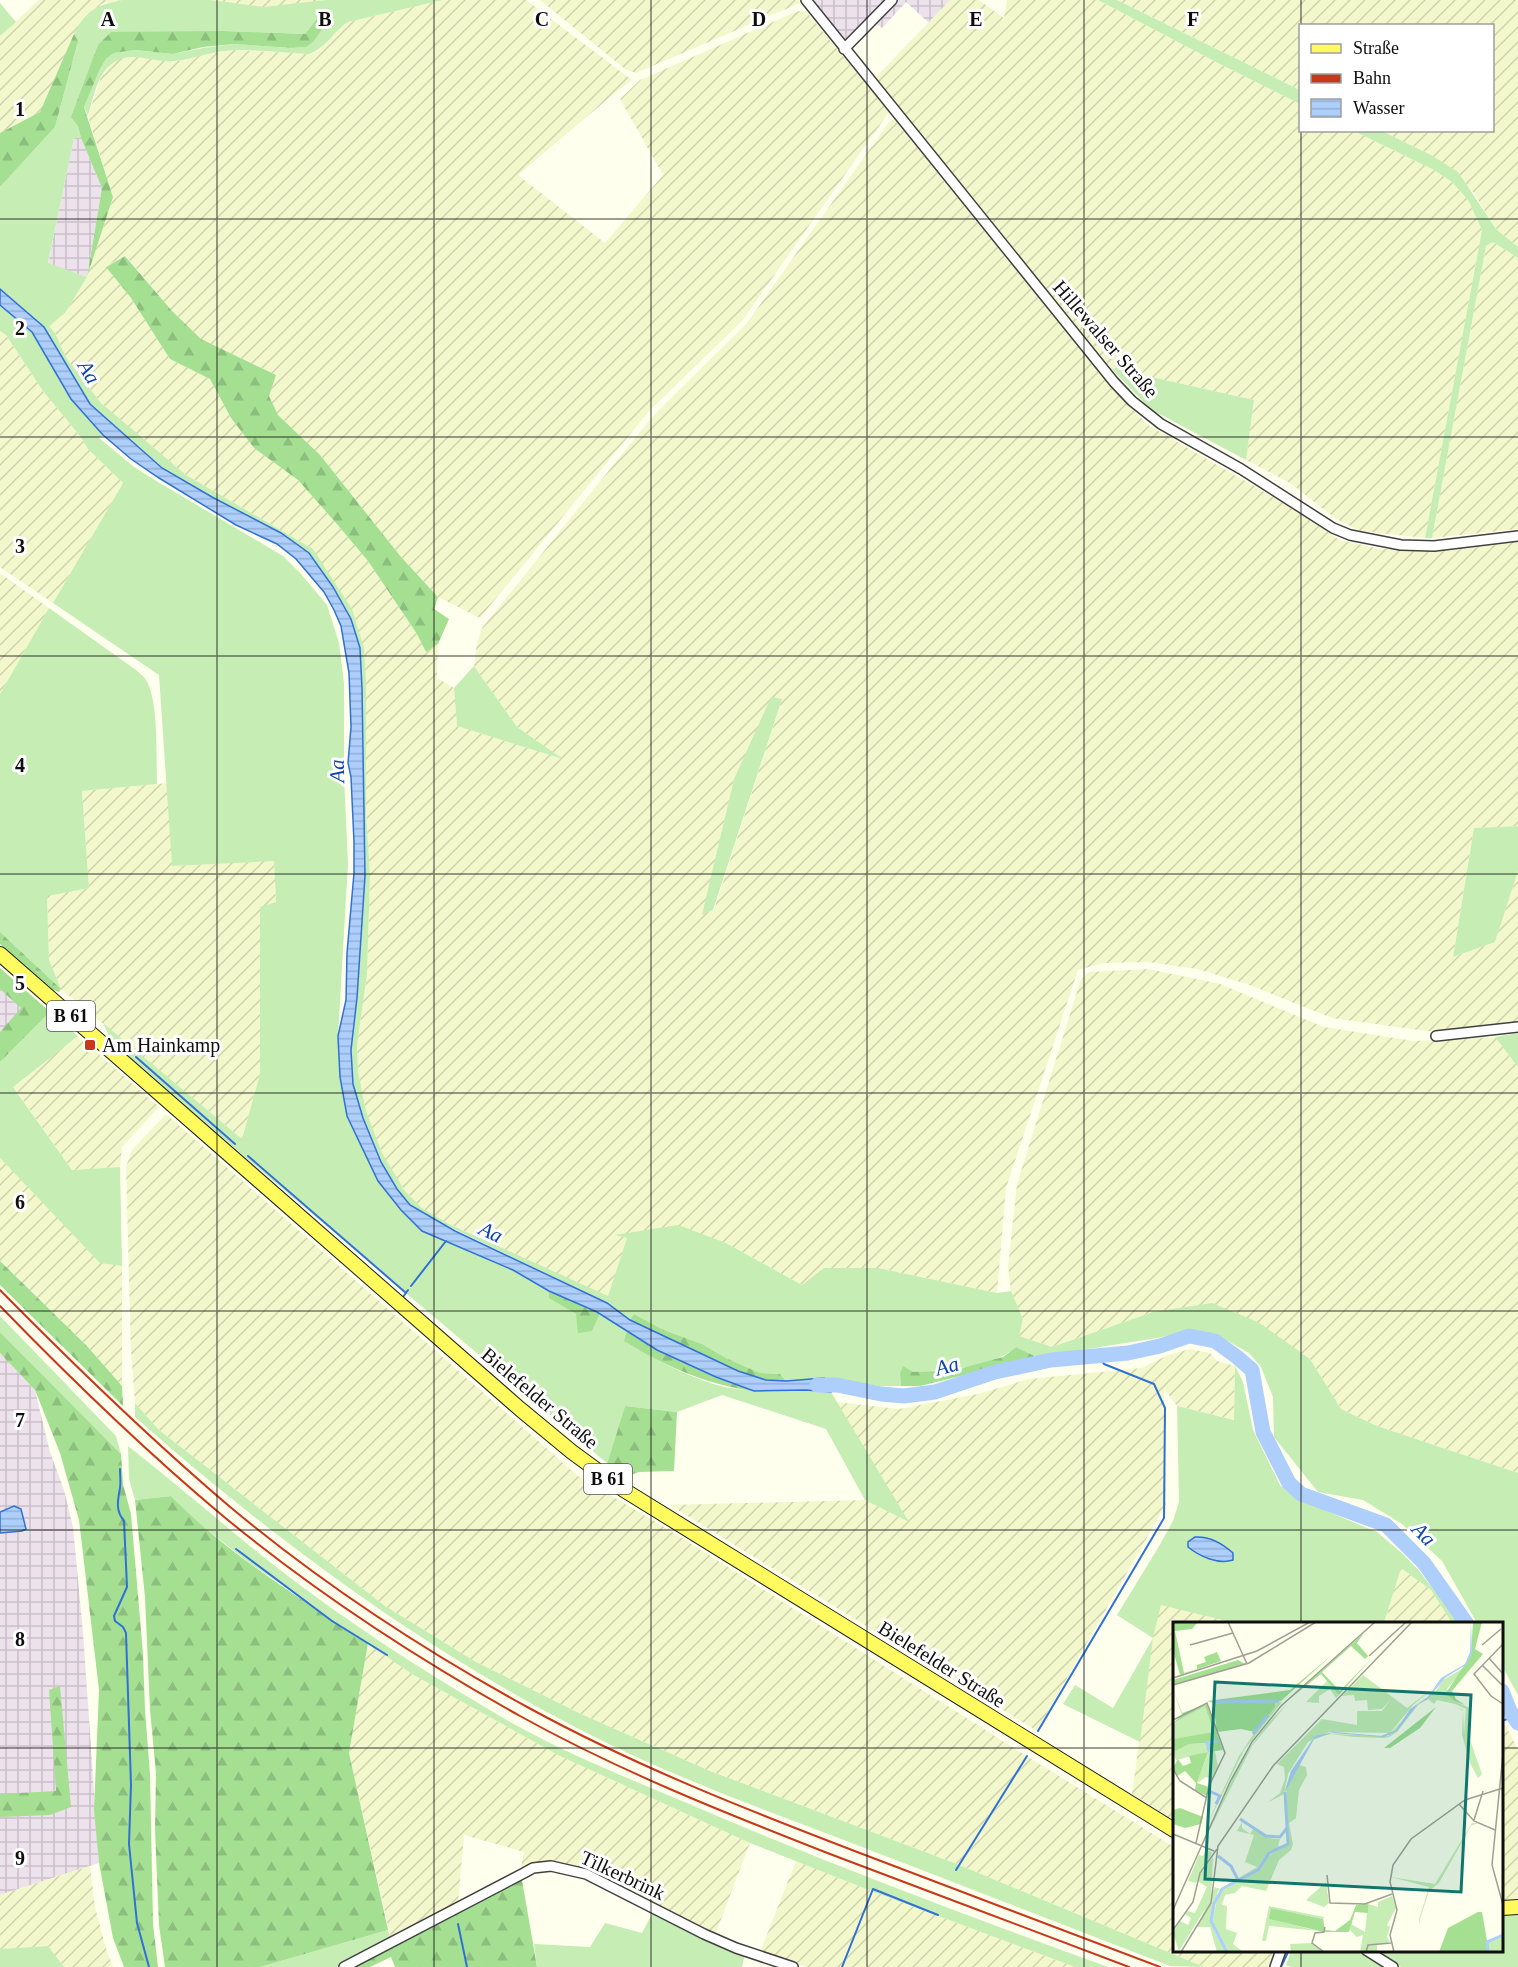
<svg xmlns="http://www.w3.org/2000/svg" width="1518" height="1967" font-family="'Times New Roman',serif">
	<defs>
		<pattern id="industrial-grid" width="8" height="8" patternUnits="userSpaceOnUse" patternTransform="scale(1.5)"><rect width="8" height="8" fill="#ede1ec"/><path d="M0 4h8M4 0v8" fill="none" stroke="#cac0c9"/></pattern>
		<pattern id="farmland-furrows" width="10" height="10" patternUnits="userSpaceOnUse" patternTransform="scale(1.5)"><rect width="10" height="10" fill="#f2f8cc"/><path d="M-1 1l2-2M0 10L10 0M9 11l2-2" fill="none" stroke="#ced3ae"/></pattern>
		<pattern id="forest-firs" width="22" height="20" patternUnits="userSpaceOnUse" patternTransform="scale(1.5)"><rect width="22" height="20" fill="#a4df92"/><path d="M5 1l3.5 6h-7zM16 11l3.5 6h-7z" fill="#8cbe7d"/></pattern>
		<pattern id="water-rules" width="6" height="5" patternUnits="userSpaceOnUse" patternTransform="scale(1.5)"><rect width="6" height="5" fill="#aecefb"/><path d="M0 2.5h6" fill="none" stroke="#94b0d6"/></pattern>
	</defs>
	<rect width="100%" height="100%" fill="#ffe"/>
	<path fill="url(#industrial-grid)" d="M809 0H886L844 45Z
		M897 0H950L929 23 906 2 882 28 875 23Z
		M74 137 81 138 102 188 87 277 48 264Z
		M0 989 22 1008 0 1032Z
		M0 1353 35 1390 50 1452 64 1490 73 1527 83 1632 99 1863 0 1895Z"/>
	<path fill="url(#farmland-furrows)" fill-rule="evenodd" d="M39 0H122L101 4 40 112 0 133V36Z
		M211 0H325L264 8Z
		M443 0H526L632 80 616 92 518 175 605 243 663 175 620 99 640 80 798 11H806L889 112 742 321 649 411 480 618 438 597 401 557 320 455 278 415 269 396 276 375 201 339 172 311 126 256 106 266 131 298 170 359 210 379 231 418 254 448 298 480 336 523 368 561 417 634 426 652 438 644 437 678 454 688 457 726 561 758 517 727 474 666 477 643 482 628 652 417 747 323 889 122 894 119 1112 389 1148 425 1278 500 1340 540 1381 549 1422 550 1518 541V826L1474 828 1453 957 1495 942 1518 871V1023L1443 1031H1426L1332 1018 1247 984 1197 969 1149 962 1104 963 1078 970 1006 1188 997 1293 878 1268H825L802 1285 726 1243 617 1236 627 1238 608 1297 449 1224 422 1208 405 1191 382 1154 366 1111 358 1071 357 1045 367 974 370 875 366 812V683L364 648 313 549 186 475 154 450 101 403 67 359 55 333 49 326 65 313 87 277 113 197 88 116 101 77 111 64 122 57 131 56 174 62 202 55 234 50 309 54 317 52 338 29 348 22ZM782 699 714 910 703 914 734 779Z
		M540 0H799L800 3 636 73 625 69Z
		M950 0H979L1004 18 1007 0H1098L1216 62 1300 104V130L1354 131 1434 170 1452 182 1468 200 1482 230 1425 538 1361 531 1336 519 1290 483 1246 460 1254 400 1111 368 875 78Z
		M1117 0H1518V247L1496 229 1473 192 1431 155 1382 131 1492 130V26H1300V90Z
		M1493 242 1518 258V529L1432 538 1486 246Z
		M0 331 6 335 43 391 80 436 88 449 123 483 53 603 0 567Z
		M0 573 49 608 0 694Z
		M167 783 172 866 274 860 276 902 260 908V1074L242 1139 61 989 49 960 47 895 89 888 82 791Z
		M1148 969 1220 984 1324 1027 1414 1041 1495 1037 1518 1067V1473L1377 1426 1341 1409 1310 1359 1153 1312 1052 1347 1019 1336 1023 1319 1011 1291 1008 1267 1017 1184 1081 979 1089 972Z
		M78 1036 159 1107 122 1147 120 1167 72 1170 13 1086Z
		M166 1114 578 1476 666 1528 1025 1755 1174 1847V1950L1278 1951 1271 1967H1204L957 1864 710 1771 581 1714 476 1662 385 1606 159 1430 135 1403 131 1351 126 1167 132 1150Z
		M0 1158 100 1262 122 1266V1386L87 1346 0 1261Z
		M1190 1349 1210 1353 1217 1361 1235 1366 1234 1420 1177 1406 1164 1389 1166 1504 1037 1731 670 1505 865 1500 908 1521 836 1402 899 1409 978 1394 1029 1379 1142 1368 1168 1355Z
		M1401 1567 1431 1590 1452 1623 1384 1624Z
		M1160 1604 1235 1623 1174 1624V1821L1132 1794 1153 1638Z
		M368 1643 412 1674 560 1756 750 1843 715 1935 571 1865 547 1862 523 1868 521 1867 524 1852 464 1835 458 1903 391 1939 349 1753Z
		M1502 1719 1518 1749V1900L1502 1902Z
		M796 1861 874 1892 1075 1967H807L760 1952Z
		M90 1866 95 1907 107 1952 113 1967H64L48 1946 0 1949V1895Z"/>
	<path fill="#c6edb4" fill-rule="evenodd" d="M122 0H211L264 7 325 0H443L348 22C334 31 324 50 309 54 284 53 259 50 235 50 214 51 195 58 176 61 155 64 132 49 113 63 97 74 93 99 88 116L84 107 100 69 106 59 114 53 134 50 173 54 203 48 234 44 292 48 306 47 316 20 305 34 224 31 98 45 78 126 81 138H74L48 263 87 277 65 313 49 326 55 333 67 359 101 403 186 475 313 549 352 609 364 648 366 683V812L370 875 367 974 357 1045 358 1071 366 1111 382 1153 405 1191 422 1208 449 1224 608 1296 627 1238 615 1235 678 1225 726 1243 802 1285 824 1268H878L997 1293 1011 1291 1023 1319 1019 1336 1052 1347 1153 1312 1212 1303 1258 1322 1310 1359 1341 1409 1377 1426 1518 1473V1695L1502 1666V1624L1477 1623 1442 1561 1402 1524 1363 1500 1318 1492 1274 1437 1273 1397 1261 1367 1249 1353 1219 1336 1194 1330 1157 1338 1037 1357 1016 1347C984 1373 939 1368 900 1374L901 1386H879L824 1378 786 1381 780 1374 760 1373 726 1358 702 1344 664 1330 634 1314 630 1320 607 1303 423 1214 410 1205 397 1189 381 1162 363 1118 353 1084 351 1050 365 876 360 648 309 553 162 468 120 432 90 404 44 327 0 289V187L55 127 78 41 74 34C86 10 97 5 122 0Z
		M1098 0H1117L1300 90V104L1216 62Z
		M0 3 16 22 0 36Z
		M1354 131H1382L1431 155 1458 172 1496 229 1518 247V258L1493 242 1486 246 1432 538H1425L1482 230 1468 200 1452 182 1434 170Z
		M0 305 32 332 71 399 103 435 99 438 134 467 158 482 283 556 301 574 327 605 339 643 344 683V777L348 864 338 1036 340 1077 347 1116 378 1181 401 1210 422 1231 513 1270 549 1291 550 1298 576 1314 592 1331 600 1314 627 1331 625 1341C653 1359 697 1382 730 1388 755 1392 779 1390 804 1390 813 1390 822 1392 831 1392L909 1522 865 1500 826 1429 722 1395 677 1412 625 1406 608 1464 160 1085 111 1040 103 1023 242 1139 260 1074V907L276 902 274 861 172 866 159 675 53 603 123 483 88 449 80 436 43 391 6 335 0 331Z
		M1111 368 1254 400 1246 460 1150 409Z
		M49 608 136 670C139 673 144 676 146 680 159 701 156 758 157 784L82 791 89 888 47 896 49 960 61 989 0 932V694Z
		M474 666 517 727 563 759 457 726 454 688Z
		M771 697 782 699 713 910 702 915 734 779Z
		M1518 826V871L1495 942 1453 957 1474 828Z
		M49 1011 78 1036 13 1087 72 1170 120 1167 122 1266 100 1263 0 1158V1062L46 1016Z
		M1518 1033V1067L1495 1037Z
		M0 1316 116 1436 121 1454 0 1332Z
		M1235 1366 1243 1382 1253 1430 1280 1485 1295 1498 1377 1532 1404 1555 1420 1572 1445 1604 1458 1623H1452L1431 1590 1401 1568 1384 1623H1235L1161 1605 1153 1638 1140 1742 1063 1704 1075 1685 1113 1708 1153 1638 1117 1615 1158 1548 1173 1521 1179 1502 1177 1406 1234 1420ZM1195 1537H1201L1230 1561C1215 1562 1200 1556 1188 1547L1190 1540Z
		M135 1403 159 1430 385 1606 476 1662 581 1714 710 1771 957 1864 1204 1967 1170 1966C1063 1925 956 1883 849 1842 757 1807 663 1773 575 1727 415 1644 270 1536 135 1417Z
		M128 1446C177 1484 223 1525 271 1563 346 1622 428 1674 510 1722 569 1755 632 1780 694 1806 830 1865 969 1916 1108 1967H1075L874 1892 750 1843 560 1756 412 1674 251 1564 192 1518 171 1496 135 1500 129 1479Z
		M654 1910 745 1954 742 1967H537L534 1944 590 1947 605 1923 642 1933Z
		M1518 1913V1967H1401L1374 1951 1502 1950V1914Z
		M388 1930 391 1939 337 1967H260Z
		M48 1946 64 1967H0V1949Z
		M1358 1950 1385 1967H1291L1286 1965 1291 1951Z"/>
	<path fill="url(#forest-firs)" d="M329 19 313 42 306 47 292 48 234 44 203 47 173 54 135 50 114 53 106 59 100 69 84 107 113 197 87 277 102 188 81 138 78 126 71 117 98 45 111 32 224 31 305 34 316 20Z
		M74 34 78 41 55 127 0 187V133L40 112Z
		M125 256 172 311 201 339 276 375 269 396 278 415 320 455 401 557 438 597 434 609 449 619 438 644 426 652 417 634 368 561 336 523 298 480 254 448 231 418 210 379 170 359 131 298 106 267Z
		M0 932 61 989 59 992 51 989 0 944Z
		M0 968 49 1011 46 1016 0 1062V1032L21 1008 0 989Z
		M0 1261 87 1346 122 1386 123 1406 0 1285Z
		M549 1291 600 1314 592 1331 578 1333 576 1314 549 1298Z
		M634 1314 664 1330 702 1344 726 1358 760 1373 780 1374 786 1381 766 1380 738 1371 630 1320Z
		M627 1331C667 1357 710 1375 754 1391 708 1385 664 1366 624 1341Z
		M0 1332 121 1454 123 1484 131 1514 143 1654 145 1710 150 1774 153 1924 158 1967H124L113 1938 99 1863 94 1810 99 1690 79 1520 60 1453 35 1390 0 1353Z
		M1016 1347 1037 1357 920 1386H901L900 1374 903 1366 913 1372 955 1370 1003 1357Z
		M625 1406 677 1412 674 1471 639 1472 622 1478 606 1468Z
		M171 1496C228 1555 300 1598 368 1643L349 1753 388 1930 260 1967H165L159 1925 155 1830 156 1773 150 1710 145 1597 135 1500Z
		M60 1686 71 1807 50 1815 0 1817V1794L56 1791 49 1690Z
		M522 1880 537 1967H395L391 1957 370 1967H351Z"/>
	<path fill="url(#water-rules)" stroke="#2f71d8" stroke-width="1.5" d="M0 289 44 327 90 404 162 468 212 497 281 533 309 553 333 587 351 619 360 648 362 688 365 876 357 998 351 1050 353 1084 363 1118 381 1162 397 1189 410 1205 455 1231 607 1303 630 1320 738 1371 766 1380 786 1381 824 1378 837 1385 831 1392 806 1390 754 1391 716 1377 657 1350 597 1312 549 1291 513 1270 422 1231 401 1210 378 1181 347 1116 340 1077 338 1036 346 1000 347 953 354 873V842L351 777 348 763 351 727 349 673 341 626 334 610 324 592 296 559 277 544 236 525 159 478 131 459 103 435 71 399 32 332 0 305Z
		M14 1506 21 1509 26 1529 22 1531 0 1533V1512Z
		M1195 1537C1209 1536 1223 1544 1233 1553V1560C1218 1565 1199 1556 1188 1547V1542Z"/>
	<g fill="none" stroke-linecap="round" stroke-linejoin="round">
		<path stroke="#2f71d8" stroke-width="2" d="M136 1057 235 1144
			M248 1156 406 1293
			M411 1286 446 1241
			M403 1297 408 1290
			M120 1469C120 1475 121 1482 120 1488 118 1500 115 1510 124 1521L127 1587 114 1616 115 1621 123 1627 126 1633 131 1785 129 1844 137 1923 149 1967
			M236 1549 332 1621 387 1655
			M1502 1721 1507 1719 1510 1711
			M1038 1731 1164 1518 1165 1408 1154 1384 1104 1364 1097 1355
			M956 1870 1027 1756
			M458 1924 467 1967
			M842 1967 873 1889 938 1915
			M1281 1967 1289 1950"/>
		<path stroke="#aecefb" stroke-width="15" d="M817 1385H837L881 1394 904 1396 935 1392 995 1372 1051 1360 1128 1353 1160 1346 1189 1336 1215 1341 1237 1357 1252 1370 1263 1432 1289 1483 1301 1494 1386 1525 1424 1563 1467 1624
			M1502 1691 1510 1711 1518 1723"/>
		<defs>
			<path id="street" d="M806 0 1114 382 1132 401 1161 424 1241 469 1333 528 1350 535 1401 545 1434 546 1518 536
				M844 49 892 0
				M1436 1036 1518 1027
				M1366 1950 1393 1967
				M344 1967 524 1873 533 1868 551 1866 586 1874 704 1934 736 1948 793 1967
				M1275 1967 1281 1950"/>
			<path id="primary" d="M0 954 520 1409 572 1452 624 1490 1174 1830
				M1502 1908 1518 1907"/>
		</defs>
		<use href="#street" stroke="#414141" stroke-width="12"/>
		<use href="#primary" stroke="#1f1f1f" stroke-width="16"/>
		<use href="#street" stroke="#fff" stroke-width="9"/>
		<use href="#primary" stroke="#fffa5e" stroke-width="14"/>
		<path stroke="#c9371a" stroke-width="2" d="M0 1290C74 1365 149 1438 229 1506 321 1583 423 1650 529 1708 639 1768 755 1813 873 1858 968 1894 1064 1930 1160 1967
			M0 1306C71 1379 144 1450 223 1516 315 1592 416 1658 520 1716 619 1771 725 1813 830 1854 930 1892 1029 1929 1129 1967"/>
	</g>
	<path fill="none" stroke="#0e0e0e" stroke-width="1.5" stroke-opacity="0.55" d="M217 0V1967M434 0V1967M651 0V1967M867 0V1967M1084 0V1967M1301 0V26M1301 130V1624M0 219H1518M0 437H1518M0 656H1518M0 874H1518M0 1093H1518M0 1311H1518M0 1530H1518M0 1748H1174M1502 1748H1518M1301 1950V1967"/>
	<rect fill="#c9371a" stroke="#fff" stroke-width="2" x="84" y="1039" width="12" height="12" rx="3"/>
	<g text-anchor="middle" stroke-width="6" stroke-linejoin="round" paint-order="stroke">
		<g fill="#fff" stroke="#565656" stroke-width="1.5">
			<rect x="47" y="1001" width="48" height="30" rx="4.5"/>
			<rect x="584" y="1464" width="48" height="30" rx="4.5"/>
		</g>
		<g font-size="18" font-weight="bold" fill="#0e0e0e">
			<text x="71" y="1022">B 61</text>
			<text x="608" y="1485">B 61</text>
		</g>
		<g font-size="20" fill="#0e0e0e" stroke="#fff">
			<text transform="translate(1106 339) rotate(49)" y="7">Hillewalser Straße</text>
			<text transform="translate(540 1398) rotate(40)" y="7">Bielefelder Straße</text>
			<text transform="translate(942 1664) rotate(32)" y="7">Bielefelder Straße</text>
			<text transform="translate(623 1875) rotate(25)" y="7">Tilkerbrink</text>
		</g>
		<g font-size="20" fill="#0e0e0e" stroke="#fff" text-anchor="start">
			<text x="102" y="1052">Am Hainkamp</text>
		</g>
		<g font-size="21" font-style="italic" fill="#0c44aa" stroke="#fff">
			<text transform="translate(89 372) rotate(59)" y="7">Aa</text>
			<text transform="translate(337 771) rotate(-91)" y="7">Aa</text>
			<text transform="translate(491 1232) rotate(25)" y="7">Aa</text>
			<text transform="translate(947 1366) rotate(-15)" y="7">Aa</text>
			<text transform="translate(1424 1534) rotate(46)" y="7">Aa</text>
		</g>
	</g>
	<g transform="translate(1173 1622)">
		<rect width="330" height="330" fill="#ffe"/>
		<path d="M292 45 274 67 281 79 297 86 296 115 309 152 305 156 297 141 289 113 290 89 282 84 290 88 291 112 293 87 282 82 264 78 261 82 255 77 245 83 224 110 216 115 211 116 182 115 156 112 140 118 126 143 133 145 134 153 126 168 123 196 116 201 120 222 118 228 106 238 93 269 69 264 62 271 52 273 49 283 54 284 53 307 64 311 60 322 70 330H56L39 300 44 277 50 268 85 250 95 234 116 222 113 166 139 118 155 112 215 114 245 82 263 69 270 58ZM190 53 234 86 264 63 240 83 217 111 156 110 135 120 115 152 111 172 94 181 107 171 112 157 111 145 104 142 149 97 184 103V89H209L218 77 209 87 195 88 194 78 182 79 181 73 169 74ZM154 59 166 73 163 76 157 67 146 74V81L133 80ZM102 80H109L71 128 25 221 66 134ZM115 81 79 124 29 223 69 136 96 100ZM33 83 41 111 0 117V101ZM33 121 35 130 42 129 45 145 39 157 33 155 24 161 35 130 3 138 0 130 15 122ZM69 200V206L77 212 80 207 95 216 107 217 105 224H112L96 229 84 247 45 269 38 300 53 330H44L37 305H24L42 265 47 267 84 245 72 240 81 213 64 209ZM299 201H305L298 204 266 261 256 269 247 297V302L276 305 247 302 246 297 256 265 218 255 262 262ZM34 227 39 231 23 261 15 259 26 233 30 234ZM40 235 38 277 6 329 0 311 7 299 15 303 18 296 12 292 14 289 22 291 34 265 25 259 26 254ZM153 260 156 281 151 285 133 278ZM219 274 223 286 214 303 217 305 214 315 217 320 204 323V330H187L190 313 184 315 177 308 178 302 192 310 195 282 205 285V280ZM96 284 151 295 150 297 98 286 97 297 145 309 96 304 93 319H89ZM330 312V330H316L314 319ZM139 321 150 330H118L117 322Z" fill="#c6edb4"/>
		<path d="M1 0H25L19 7 2 9 11 51 24 47V43L33 40 31 35 44 30 48 39 7 53 0 28ZM300 0H309L302 27 310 32 279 69 283 77 292 83 281 79 273 71 298 33ZM191 11 184 21 195 34 192 37 178 24 149 50 167 69 198 37 166 73 148 52 114 79ZM160 32 108 79 102 80V85L82 110 68 107 44 110 40 81 34 79 117 68ZM65 38 72 42 0 63V58ZM0 67 9 91 34 82 50 128 35 130 24 161 36 165 34 174 22 168 23 161 12 149 4 154 0 146 5 137 10 144 18 141 16 134 35 130 33 121 16 122 0 130V117L41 110 32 84 0 101 9 93ZM263 85 247 106 217 126H211ZM7 186 30 195 28 202 12 206 0 202V188ZM195 282V291L182 290 176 310H151L96 297 98 286 150 297 152 308 162 309 177 298 183 283ZM305 290H309L316 330H266L275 306Z" fill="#a4df92"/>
		<path d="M298 0 299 30 294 42 272 56 255 77 245 82 224 109 211 115 159 111 141 117 111 172 118 149 142 114 161 110 208 114 223 108 237 87 255 75 268 56 292 42 297 30Z" fill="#aecefb"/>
		<path fill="none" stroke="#aecefb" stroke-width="3" d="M40 80 106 79M80 112 95 93M36 129 34 121 45 119M36 169 47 174 43 182M67 197 93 214 107 215 114 206M45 234 58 244 65 258M54 330 38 299 41 282 49 267 85 248 96 231 115 222 112 170M315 330 314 320 330 313"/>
		<path fill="none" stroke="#9f9f94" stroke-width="1.5" d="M55 0 74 42M330 22 301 52 318 74 330 82M17 23 60 11M309 23 328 7M196 34 233 0M316 36 330 52M309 43 330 64M0 56 84 29 137 0M0 63 76 41 143 0M0 98 34 81 52 131 36 164 23 221M330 132 319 243 330 283M0 147 7 159 34 176M286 182 301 199 322 208M301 198 310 169M0 212 41 229M154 253 157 281 192 282 219 272M0 288 57 160 79 120 108 84 202 0M0 308 20 280 27 251 44 227M8 330 38 281 45 224 100 144 239 0M151 330 139 321 142 311 151 310 152 305M193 330 195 323 218 321M221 330 217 313 224 288 217 260 220 243 238 217 292 178 330 166"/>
		<path fill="#0f766e" fill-opacity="0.15" stroke="#0f766e" stroke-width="3" d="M42 60 298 73 288 270 32 257Z"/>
		<rect width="330" height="330" fill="none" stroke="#0e0e0e" stroke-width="3"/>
	</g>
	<g font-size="20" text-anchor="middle" font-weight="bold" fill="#0e0e0e" stroke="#fff" stroke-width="6" stroke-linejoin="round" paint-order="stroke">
		<text x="108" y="26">A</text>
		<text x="325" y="26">B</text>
		<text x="542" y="26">C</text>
		<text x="759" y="26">D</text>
		<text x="976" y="26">E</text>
		<text x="1193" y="26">F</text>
		<text x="20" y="116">1</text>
		<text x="20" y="335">2</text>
		<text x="20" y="553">3</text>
		<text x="20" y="772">4</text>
		<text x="20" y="990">5</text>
		<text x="20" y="1209">6</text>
		<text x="20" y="1427">7</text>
		<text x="20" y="1646">8</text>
		<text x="20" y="1865">9</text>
	</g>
	<rect x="1299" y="24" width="195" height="108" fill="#ffffff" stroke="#9f9f9f" stroke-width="1.5"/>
	<rect x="1311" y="44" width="30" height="9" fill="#fffa5e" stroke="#9f9f9f" stroke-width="1.5"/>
	<text x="1353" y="54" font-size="18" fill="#0e0e0e">Straße</text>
	<rect x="1311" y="74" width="30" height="9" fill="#c9371a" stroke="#9f9f9f" stroke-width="1.5"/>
	<text x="1353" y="84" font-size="18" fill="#0e0e0e">Bahn</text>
	<rect x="1311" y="99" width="30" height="18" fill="url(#water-rules)" stroke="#9f9f9f" stroke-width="1.5"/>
	<text x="1353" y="114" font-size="18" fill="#0e0e0e">Wasser</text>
</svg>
